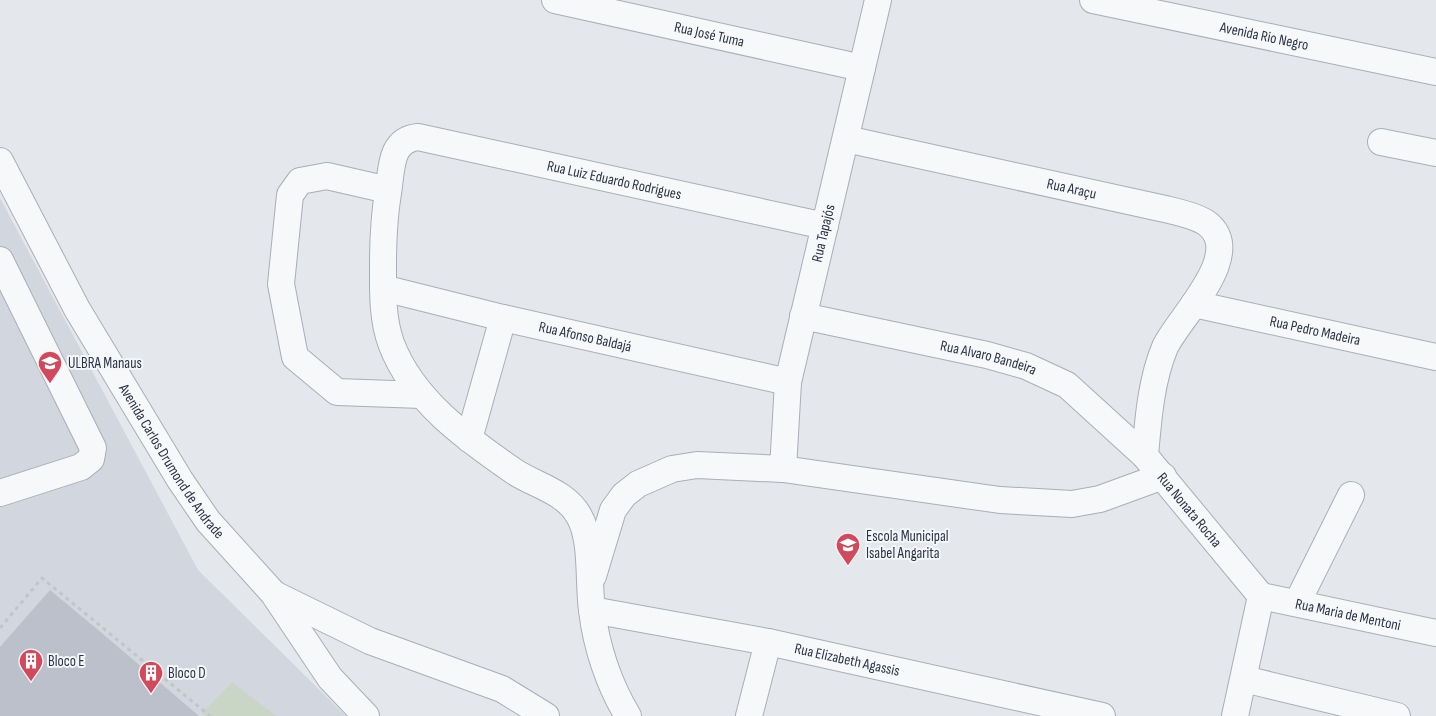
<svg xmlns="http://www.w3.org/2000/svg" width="1436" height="716" font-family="'Sofia Sans Condensed',sans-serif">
	<rect width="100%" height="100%" fill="#e4e7ec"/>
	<path fill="#d2d6de" d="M0 198 198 570 346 716H0Z"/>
	<path fill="#c9d6c5" d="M232 682 276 716H206L202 713Z"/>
	<path fill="#bbc0ca" d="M50 590 103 634 199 716H0V647Z"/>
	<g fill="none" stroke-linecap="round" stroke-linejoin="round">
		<defs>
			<g id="minor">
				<path id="s1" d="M555 0 862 68"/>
				<path id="s2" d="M1093 0 1436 72"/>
				<path id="s3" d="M846 139 1165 209C1178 212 1193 215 1205 222 1249 252 1179 317 1165 347 1151 380 1148 421 1145 456L1261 596"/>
				<path d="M1381 142 1436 153"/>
				<path id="s4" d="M0 161 77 309 180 480 208 521 273 593 330 678 366 716"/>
				<path d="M388 190 327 176 300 181 290 195 281 284 295 357 337 392 422 395"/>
				<path d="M0 260 93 448 91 459 81 467 0 493"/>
				<path id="s5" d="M383 288 503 318 788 382"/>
				<path id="s6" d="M1194 304 1436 357"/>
				<path id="s7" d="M803 316 987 355 1026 366 1067 385 1145 456"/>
				<path d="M469 439 503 318"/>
				<path id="s8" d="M783 469 788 382 878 0"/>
				<path d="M593 576 613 510 624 495 638 484 672 469 697 465 783 469 1000 500 1072 504 1100 499 1163 476"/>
				<path d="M276 595 370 641 502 689 546 716"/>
				<path id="s9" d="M1261 596 1436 633"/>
				<path d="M1297 603 1351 495"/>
				<path id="s10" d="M592 610 768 642 1102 716"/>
				<path d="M1244 679 1397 716"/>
				<path id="s11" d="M628 716C609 685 596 646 592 610 588 583 593 540 579 516 566 492 537 486 515 472 467 439 412 400 391 343 382 318 383 291 383 265 383 241 384 217 388 193 392 170 389 140 418 137L825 226"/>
				<path d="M749 716 768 642"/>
				<path d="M1235 716 1261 596"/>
			</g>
		</defs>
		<use href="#minor" stroke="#a9aeb7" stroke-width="28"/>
		<path stroke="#c2c5cb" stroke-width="3" stroke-dasharray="4 4" stroke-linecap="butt" d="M0 628 42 578 210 716"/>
		<use href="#minor" stroke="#f7f8fa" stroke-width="26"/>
	</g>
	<defs>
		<symbol id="university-pin" viewBox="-11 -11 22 30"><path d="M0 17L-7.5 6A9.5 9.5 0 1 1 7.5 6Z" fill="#d1495b" stroke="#f4f6f9"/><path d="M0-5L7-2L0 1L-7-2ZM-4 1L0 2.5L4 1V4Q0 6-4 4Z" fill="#fff"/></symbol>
		<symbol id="school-pin" viewBox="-11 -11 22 30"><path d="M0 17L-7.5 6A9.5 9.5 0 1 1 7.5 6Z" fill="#d1495b" stroke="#f4f6f9"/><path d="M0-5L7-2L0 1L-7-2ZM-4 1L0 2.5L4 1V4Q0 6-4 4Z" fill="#fff"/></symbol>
		<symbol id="building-pin" viewBox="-11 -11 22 30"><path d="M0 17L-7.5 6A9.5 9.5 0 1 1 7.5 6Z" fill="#d1495b" stroke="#f4f6f9"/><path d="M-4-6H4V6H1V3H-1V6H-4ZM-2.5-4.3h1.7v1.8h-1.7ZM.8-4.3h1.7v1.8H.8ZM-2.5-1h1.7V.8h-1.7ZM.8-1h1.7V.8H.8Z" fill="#fff"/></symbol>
	</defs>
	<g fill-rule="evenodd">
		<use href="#university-pin" x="36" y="349" width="28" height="38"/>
		<use href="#school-pin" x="834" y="531" width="28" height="38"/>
		<use href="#building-pin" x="17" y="647" width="28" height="38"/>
		<use href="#building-pin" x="137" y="659" width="28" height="38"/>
	</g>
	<g text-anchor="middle" stroke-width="4" stroke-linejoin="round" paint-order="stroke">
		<g font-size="15" fill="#2b3445" stroke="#f4f6f9">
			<text dy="5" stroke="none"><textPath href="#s1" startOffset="158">Rua José Tuma</textPath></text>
			<text dy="5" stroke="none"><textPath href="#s2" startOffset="175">Avenida Rio Negro</textPath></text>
			<text dy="5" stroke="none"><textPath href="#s11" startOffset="891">Rua Luiz Eduardo Rodrigues</textPath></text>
			<text dy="5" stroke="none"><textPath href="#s3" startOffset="231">Rua Araçu</textPath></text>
			<text dy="5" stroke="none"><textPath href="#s8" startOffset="240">Rua Tapajós</textPath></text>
			<text dy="5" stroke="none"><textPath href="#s6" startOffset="124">Rua Pedro Madeira</textPath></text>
			<text dy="5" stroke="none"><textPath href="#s5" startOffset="208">Rua Afonso Baldajá</textPath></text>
			<text dy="5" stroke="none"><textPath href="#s7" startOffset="190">Rua Alvaro Bandeira</textPath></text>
			<text dy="5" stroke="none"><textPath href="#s4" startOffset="346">Avenida Carlos Drumond de Andrade</textPath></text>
			<text dy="5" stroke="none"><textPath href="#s3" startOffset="695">Rua Nonata Rocha</textPath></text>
			<text dy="5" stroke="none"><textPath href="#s9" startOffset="89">Rua Maria de Mentoni</textPath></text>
			<text dy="5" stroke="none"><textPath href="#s10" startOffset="260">Rua Elizabeth Agassis</textPath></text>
		</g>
		<g font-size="15" fill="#2b3445" stroke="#f4f6f9" text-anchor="start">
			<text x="68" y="368">ULBRA Manaus</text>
			<text x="866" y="541">Escola Municipal<tspan x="866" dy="17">Isabel Angarita</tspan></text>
			<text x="48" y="666">Bloco E</text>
			<text x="168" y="678">Bloco D</text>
		</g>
	</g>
</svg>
